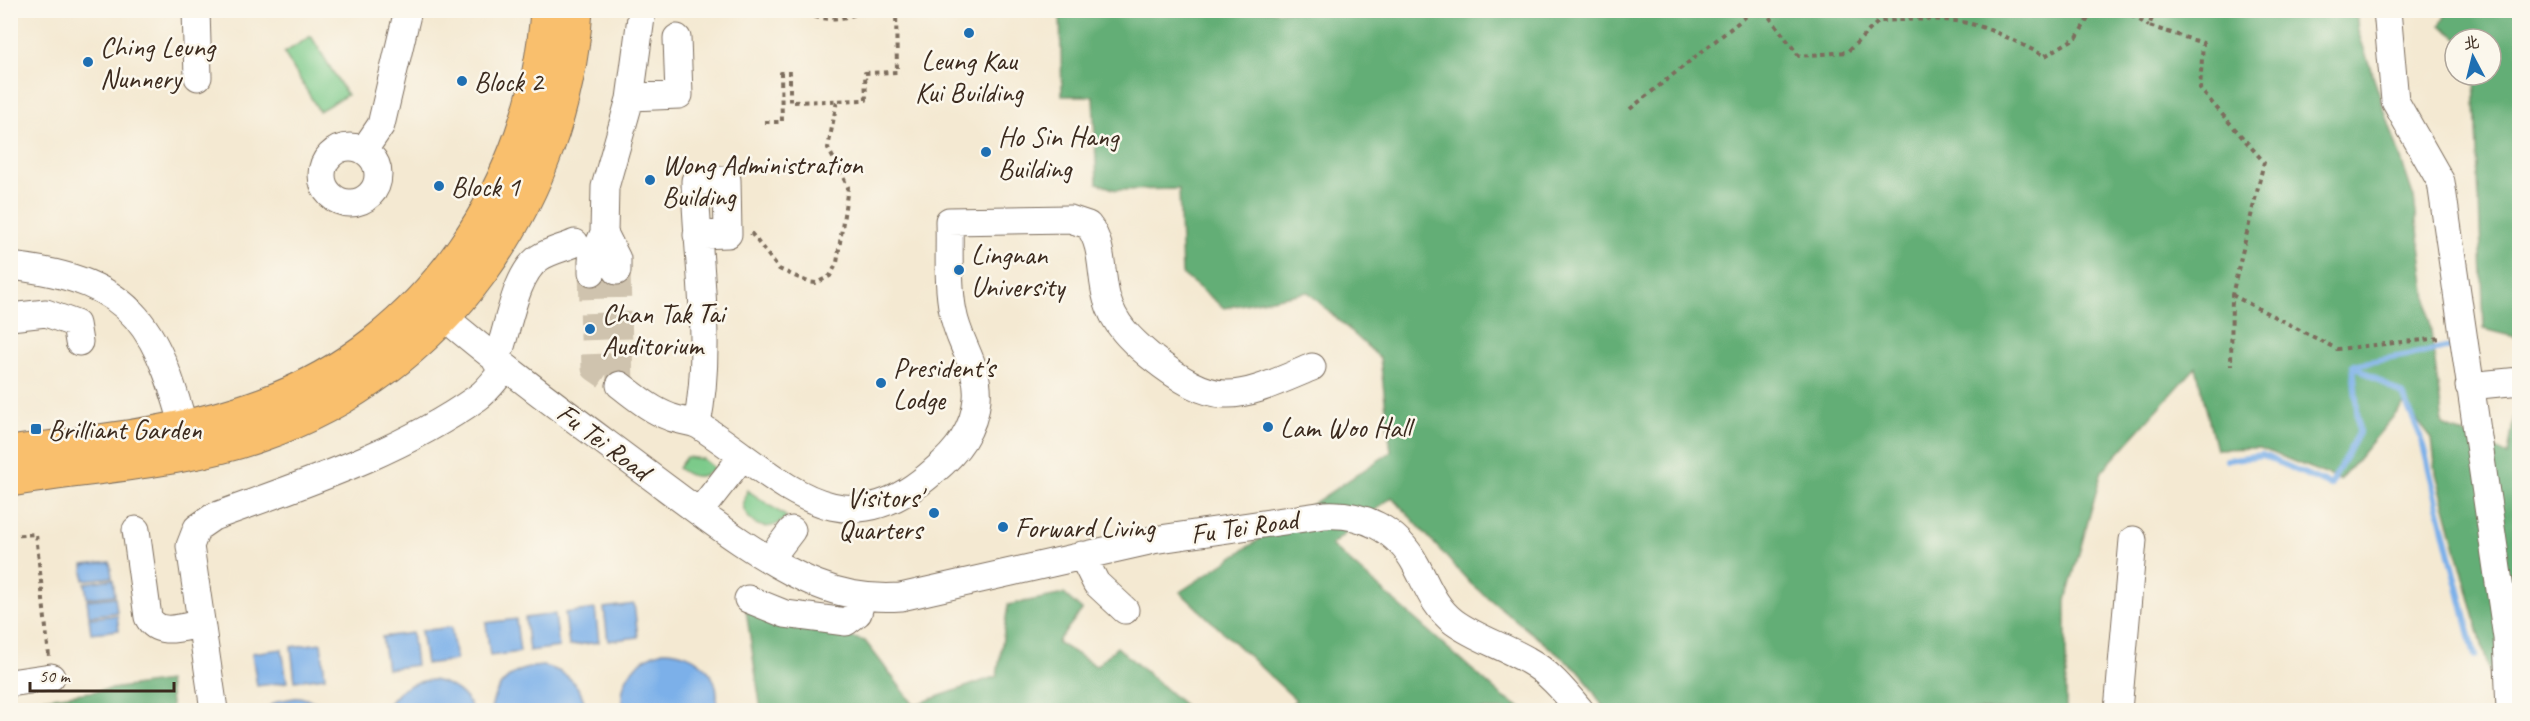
<svg xmlns="http://www.w3.org/2000/svg" width="2530" height="721" font-family="Caveat,'LXGW WenKai TC',sans-serif">
	<rect width="100%" height="100%" fill="#fbf7ec"/>
	<filter id="ink" filterUnits="userSpaceOnUse"><feTurbulence type="fractalNoise" baseFrequency=".0167" numOctaves="2"/><feDisplacementMap in="SourceGraphic" scale="12" xChannelSelector="R" yChannelSelector="G"/><feConvolveMatrix kernelMatrix="1 2 1 2 8 2 1 2 1" color-interpolation-filters="sRGB"/></filter>
	<filter id="wash" filterUnits="userSpaceOnUse"><feTurbulence type="fractalNoise" baseFrequency=".008" numOctaves="4" result="noise"/><feDisplacementMap in="SourceGraphic" scale="24" xChannelSelector="R" yChannelSelector="G"/><feGaussianBlur stdDeviation="1.35" result="paint"/><feColorMatrix in="noise" values="0 0 0 0 0 0 0 0 0 0 0 0 0 0 0 0 0 1.4 0 .05"/><feComposite in="paint" operator="in"/></filter>
	<g filter="url(#wash)">
		<rect width="100%" height="100%" fill="#f4e9d2"/>
		<path fill="#7bca8a" stroke="#5b7a54" stroke-width="1.5" d="M311 36 347 95 319 111 284 53Z
			M686 457 703 459 714 468C702 480 690 478 678 468Z
			M747 490 787 517C771 533 750 529 743 506Z"/>
		<path fill="#64ae76" stroke="#506c4a" stroke-width="1.5" d="M1060 11H2356L2358 31 2414 198 2443 425 2508 455 2517 398H2519V709L2493 686 2436 473 2432 439 2404 404 2340 480 2260 448 2216 449 2196 367 2102 471 2066 600V710H1605L1582 674 1471 584 1392 497 1331 545 1503 697 1524 710H1284L1296 700 1180 592 1391 452 1380 358 1308 292 1224 308 1182 274 1179 189 1116 190 1097 183 1093 96H1062Z
			M2448 11H2519V338L2484 329 2474 75H2491V39H2459L2440 25Z
			M1064 594 1082 610 1057 642 1096 666 1117 647 1190 710H761L746 610 865 641 914 705 997 676 1008 605Z
			M168 681 172 710H11V703Z"/>
		<path fill="#7cb0e9" stroke="#5c6d84" stroke-width="1.5" d="M110 562 112 577 84 580 83 565Z
			M113 579 115 595 87 598 85 583Z
			M115 597 117 612 89 616 87 600Z
			M634 604 638 637 608 641 604 608Z
			M595 609 599 642 569 646 565 613Z
			M555 614 559 647 529 651 525 618Z
			M117 615 119 630 91 633 89 618Z
			M516 619 520 652 490 656 486 623Z
			M451 627 456 660 426 664 421 631Z
			M412 633 416 665 387 669 382 637Z
			M321 643 325 677 295 681 291 647Z
			M282 649 287 682 257 686 252 653Z
			M663 651C695 650 725 675 715 710H624C616 682 636 658 663 651Z
			M543 666C567 671 582 685 586 710H491C495 682 515 667 543 666Z
			M433 680C452 684 465 693 473 710H385C396 691 410 681 433 680Z
			M300 697 321 704 329 710H264L278 701Z"/>
		<g fill="none" stroke-linecap="round" stroke-linejoin="round">
			<path stroke="#7cb0e9" stroke-width="6" d="M2353 365 2403 395 2421 437 2475 656
				M2227 460 2262 455 2330 485 2359 433 2353 365 2457 346"/>
		</g>
	</g>
	<g filter="url(#ink)">
		<g fill="none" stroke-linecap="round" stroke-linejoin="round">
			<path stroke="#cfc3ae" stroke-width="27" stroke-dasharray="27 14" stroke-linecap="butt" d="M617 271 620 385
				M592 272 595 368 620 385"/>
			<defs>
				<path id="minor" d="M196 10 198 77
					M2387 10 2395 101 2441 182 2507 638 2510 710
					M631 97 679 95 677 38
					M322 175a28 28 0 1 1 56 0a28 28 0 1 1-56 0Z
					M364 150 381 125 408 10
					M604 233 617 259V271
					M697 235 728 234 727 180 695 181C697 262 713 344 697 424
					M10 266C139 280 158 330 189 445
					M592 272V260L604 233 605 187 630 99 642 10
					M443 316C508 371 577 421 645 472 695 509 760 561 817 584 844 595 872 599 901 597L1153 540 1325 515C1363 513 1397 529 1416 565 1427 585 1434 607 1454 622 1476 638 1503 646 1527 660 1549 672 1565 692 1580 710
					M10 317 46 313 76 324 79 342
					M496 361C508 332 514 275 539 258 549 251 564 248 575 243
					M620 385C636 397 651 410 670 417 679 421 692 421 700 426 782 479 840 555 934 471 957 452 974 430 977 399 980 366 958 343 953 312 947 283 950 251 949 221L1070 219 1088 225C1104 244 1100 275 1107 299 1114 324 1131 340 1150 356 1219 411 1236 399 1312 367
					M2469 386 2520 381
					M699 512 743 456
					M136 530 148 617C158 637 182 627 200 624
					M1082 555 1096 583 1125 610
					M770 559 792 530
					M748 599 785 614 846 622 858 613 862 597
					M10 683 51 677
					M214 710 190 546 197 528 213 517C303 484 398 454 477 398 488 391 496 378 505 368
					M2118 710 2133 540"/>
				<path id="major" d="M10 453C96 441 183 434 264 404 428 345 536 181 547 10
					M10 480C93 466 180 463 260 435 443 372 563 202 576 10"/>
			</defs>
			<use href="#minor" stroke="#7c6d5d" stroke-width="29"/>
			<use href="#major" stroke="#7c6d5d" stroke-width="35"/>
			<path stroke="#7c6d5d" stroke-width="4" stroke-dasharray="4.5 4.5" stroke-linecap="butt" d="M798 10C820 23 844 20 867 10
				M1764 10 1799 56 1847 52 1879 21C1907 20 1939 17 1967 23 1994 29 2020 44 2045 56L2077 37 2093 10
				M2124 10 2149 26
				M2155 10 2149 26 2203 43 2200 89 2264 162 2232 295 2231 366
				M1630 109 1754 10
				M765 122H782L781 73H790V102L866 100 865 73 897 72 896 10
				M751 233 779 269 808 282 816 283 830 276 837 263 848 187 828 148 837 101
				M2232 295 2337 349 2442 338
				M10 536 36 534 49 657"/>
			<use href="#minor" stroke="#fff" stroke-width="27"/>
			<use href="#major" stroke="#f9bf6d" stroke-width="33"/>
		</g>
	</g>
	<g fill="#1f6fb2" stroke="#fbf7ec" stroke-width="2">
		<circle cx="969" cy="33" r="6"/>
		<circle cx="88" cy="62" r="6"/>
		<circle cx="462" cy="81" r="6"/>
		<circle cx="986" cy="152" r="6"/>
		<circle cx="650" cy="180" r="6"/>
		<circle cx="439" cy="186" r="6"/>
		<circle cx="959" cy="270" r="6"/>
		<circle cx="590" cy="329" r="6"/>
		<circle cx="881" cy="383" r="6"/>
		<circle cx="1268" cy="427" r="6"/>
		<rect x="30" y="423" width="12" height="12" rx="3"/>
		<circle cx="934" cy="513" r="6"/>
		<circle cx="1003" cy="527" r="6"/>
	</g>
	<g text-anchor="middle" stroke-width="5" stroke-linejoin="round" paint-order="stroke">
		<g font-size="28" fill="#3b2a1e" stroke="#fbf7ec" text-anchor="start">
			<text x="100" y="56">Ching Leung<tspan x="100" dy="32">Nunnery</tspan></text>
			<text x="969" y="70" text-anchor="middle">Leung Kau<tspan x="969" dy="32">Kui Building</tspan></text>
			<text x="474" y="91">Block 2</text>
			<text x="998" y="146">Ho Sin Hang<tspan x="998" dy="32">Building</tspan></text>
			<text x="662" y="174">Wong Administration<tspan x="662" dy="32">Building</tspan></text>
			<text x="451" y="196">Block 1</text>
			<text x="971" y="264">Lingnan<tspan x="971" dy="32">University</tspan></text>
			<text x="602" y="323">Chan Tak Tai<tspan x="602" dy="32">Auditorium</tspan></text>
			<text x="893" y="377">President's<tspan x="893" dy="32">Lodge</tspan></text>
			<text x="1280" y="437">Lam Woo Hall</text>
			<text x="48" y="439">Brilliant Garden</text>
			<text x="922" y="507" text-anchor="end">Visitors'<tspan x="922" dy="32">Quarters</tspan></text>
			<text x="1015" y="537">Forward Living</text>
		</g>
		<g font-size="28" fill="#3b2a1e" stroke="#fbf7ec">
			<text transform="translate(604 441) rotate(37)" y="10">Fu Tei Road</text>
			<text transform="translate(1244 526) rotate(-8)" y="10">Fu Tei Road</text>
		</g>
	</g>
	<rect width="2530" height="721" fill="none" stroke="#fbf7ec" stroke-width="36"/>
	<g transform="translate(2473 57) rotate(353)"><circle r="28" fill="#fbf7ec" stroke="#aea59a" stroke-width="1.5"/>
	<path d="M0-4.5L10 22L0 15L-10 22Z" fill="#1f6fb2"/>
	<text y="-9" font-size="16" font-weight="bold" text-anchor="middle" fill="#3b2a1e">北</text>
	</g>
	<path d="M30 682v9h144v-9" fill="none" stroke="#3b2a1e" stroke-width="3"/>
	<text x="39" y="682" font-size="18" fill="#3b2a1e" stroke="#fbf7ec" stroke-width="4.5" paint-order="stroke">50 m</text>
</svg>
